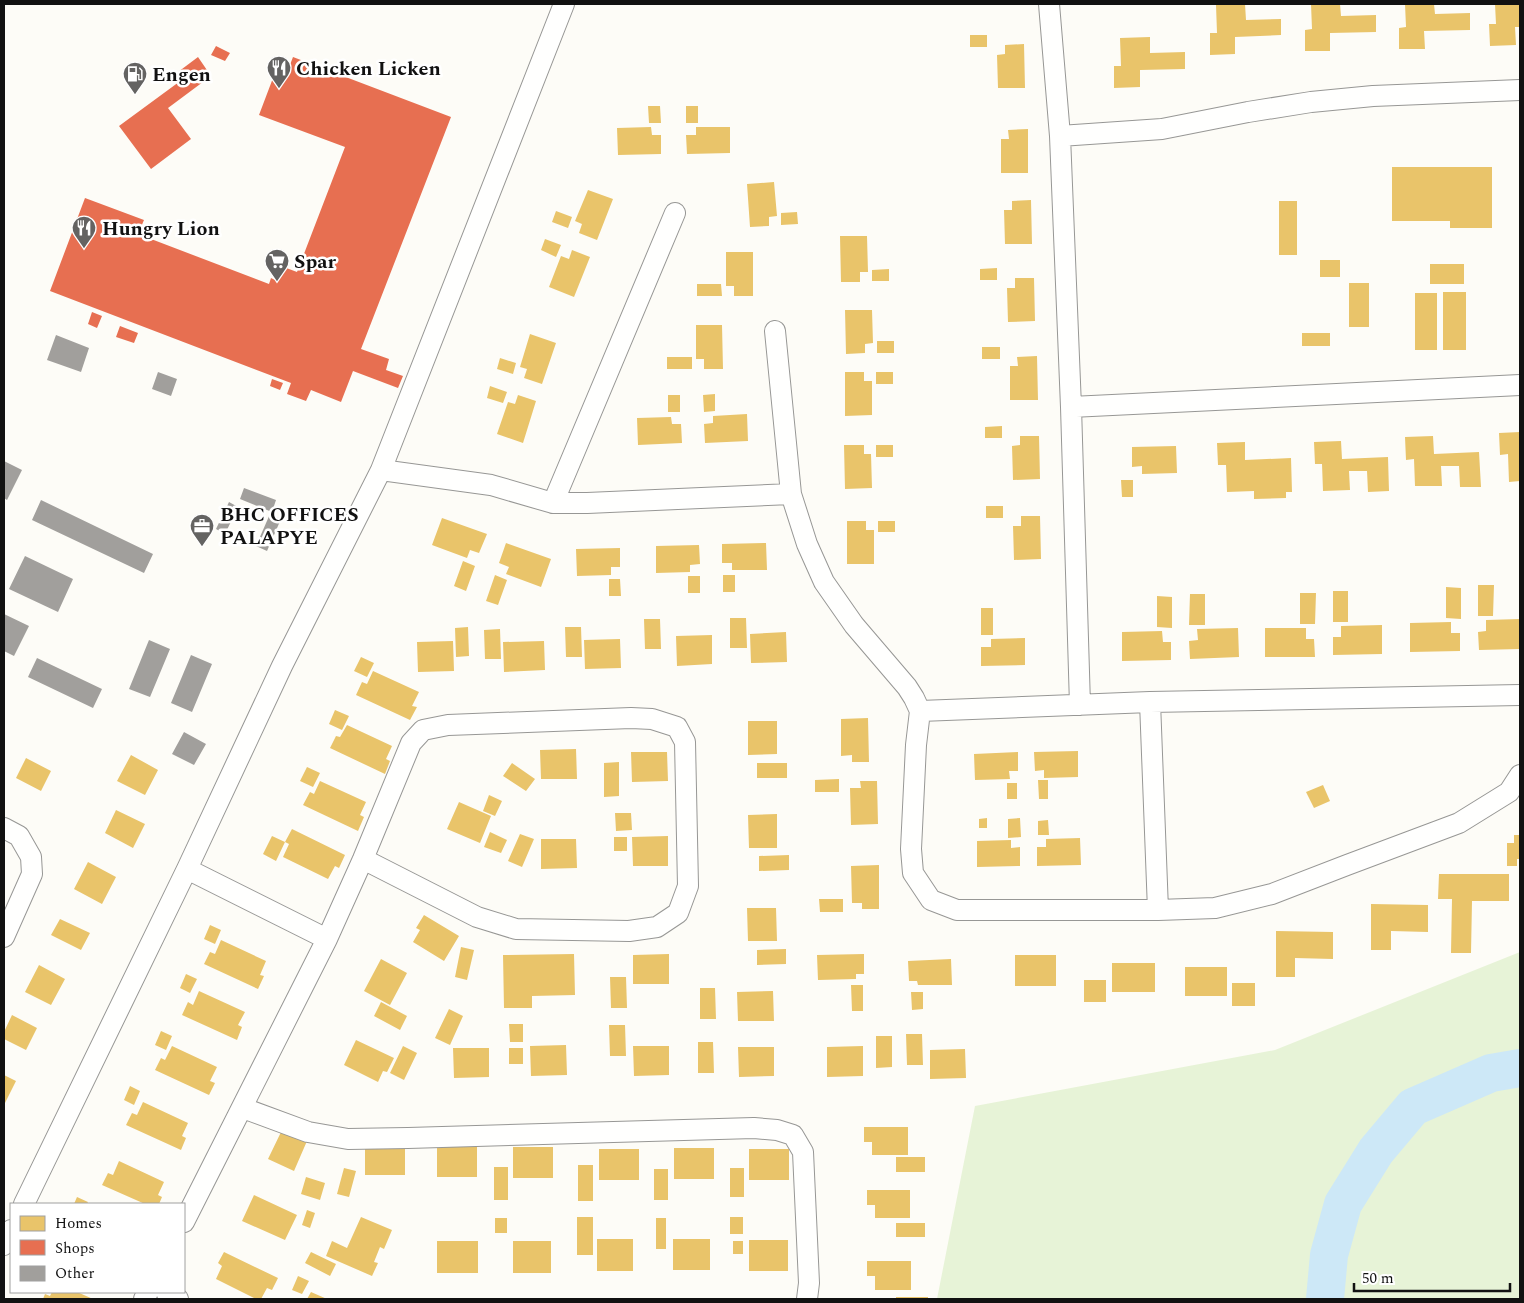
<svg xmlns="http://www.w3.org/2000/svg" width="1524" height="1303" font-family="Spectral,serif">
	<rect width="100%" height="100%" fill="#fdfcf7"/>
	<path fill="#e7f3d7" d="M1520 952V1299H937L975 1106 1275 1050Z"/>
	<path fill="#e9c46a" d="M1245 4 1246 20 1281 19V35L1235 37V54L1210 55V33H1217L1216 5Z
		M1311 4H1340L1341 16 1376 15V32L1330 33V51H1305V30L1312 29Z
		M1405 4H1434L1435 14 1470 13V30L1424 31 1425 49H1399V28L1406 27Z
		M1495 4H1520V27H1515L1516 45 1490 46 1489 24H1496Z
		M970 35H987V47H970Z
		M1150 37V53L1185 52V69L1140 70V87L1114 88V66H1121L1120 38Z
		M1024 44 1025 88H998L997 55 1005 54V45Z
		M648 106H660L661 123H649Z
		M686 106H698V123H686Z
		M651 127 652 135H661V154L618 155 617 128Z
		M696 127H730V153L687 154 686 135H696Z
		M1028 129V173H1001V139H1009L1008 130Z
		M1392 167H1492V228H1450V221H1392Z
		M774 182 777 216 769 217V226L750 227 747 184Z
		M588 190 613 199 597 240 579 233 582 224 575 221Z
		M1031 200 1032 244H1005L1004 210H1012V201Z
		M1279 201H1297V255H1279Z
		M556 211 572 217 568 228 552 222Z
		M797 212 798 224 781 225V213Z
		M840 236H867L868 272H860V282H841Z
		M545 239 561 245 556 257 541 250Z
		M572 250 590 257 574 297 549 287 561 256 569 259Z
		M726 252H753V296H734V286H726Z
		M1320 260H1340V277H1320Z
		M1430 264H1464V284H1430Z
		M997 268V280H980V269Z
		M889 269V281H872V270Z
		M1015 278H1034L1035 321 1008 322 1007 288H1015Z
		M1349 283H1369V327H1349Z
		M697 284H721L722 296H697Z
		M1443 292H1466V350H1443Z
		M1415 293H1437V350H1415Z
		M845 310H872L873 343 865 344V353L846 354Z
		M696 325H722L723 369H704V359H696Z
		M1302 333H1330V346H1302Z
		M530 334 556 343 542 384 524 378 527 369 520 367Z
		M877 341H894V353H877Z
		M982 347H1000V359H982Z
		M1037 356 1038 400H1010V366H1018L1017 357Z
		M667 357H692V369H667Z
		M500 358 516 363 513 374 497 369Z
		M845 372H864V381H872V415L845 416Z
		M876 372H893V384H876Z
		M490 386 507 392 503 403 487 398Z
		M715 394V411L704 412 703 395Z
		M518 395 536 401 523 443 497 434 508 402 515 404Z
		M668 395H680V412H668Z
		M747 414 748 441 705 443 704 424 713 423V416Z
		M671 417 672 424H681L682 443 638 445 637 418Z
		M1002 426V438H985V427Z
		M1520 432V481L1509 482 1508 454 1500 455 1499 433Z
		M1020 436H1039L1040 479 1013 480 1012 446 1020 445Z
		M1433 436 1434 454 1479 452 1481 487H1460L1459 466H1441L1442 486H1415L1414 459 1406 460 1405 437Z
		M1341 441 1342 459 1388 457 1389 491 1368 492 1367 471H1349L1350 490 1323 491 1322 464H1315L1314 442Z
		M1245 442V460L1291 458 1292 492H1286V498L1254 499V491L1227 492 1226 465H1218L1217 443Z
		M844 445H864V454H871L872 488 845 489Z
		M876 445H893V457H876Z
		M1176 446 1177 473 1142 474V466L1132 467V447Z
		M1121 480H1133V497H1122Z
		M986 506H1003V518H986Z
		M1021 516H1040L1041 559 1014 560 1013 526H1021Z
		M442 518 487 534 479 553 470 550 467 558 432 545Z
		M847 521H866V530H874V564H847Z
		M878 521H895V532H878Z
		M506 543 551 559 541 587 506 574 509 567 499 563Z
		M766 543 767 570H732V563H722V544Z
		M699 545 700 564 690 565V572L656 573V546Z
		M620 548V567H611V575L577 576 576 549Z
		M463 561 475 566 466 591 454 586Z
		M495 575 507 580 498 605 486 601Z
		M723 575H735V592H723Z
		M688 576H700V593H688Z
		M609 579H620L621 596H609Z
		M1478 585H1494L1493 616H1478Z
		M1446 587 1461 588V619L1446 618Z
		M1333 591H1348V622H1333Z
		M1300 593H1316L1315 624H1300Z
		M1190 594H1205V625H1189Z
		M1157 596 1172 597V628L1157 627Z
		M981 608H993V635H981Z
		M730 618H746L747 648H730Z
		M644 619H660L661 649H645Z
		M1520 619V649L1479 650 1478 632 1486 631V620Z
		M1451 622V633H1460V651L1410 652V623Z
		M1382 625V654L1333 655V637H1341V626Z
		M468 627 469 656 456 657 455 628Z
		M565 627H581L582 657H566Z
		M1238 628 1239 657 1190 659 1189 641 1198 640 1197 629Z
		M1265 628H1306V639H1314L1315 657H1265Z
		M500 629 501 659H485L484 630Z
		M1162 631 1163 642H1171V660L1122 661V632Z
		M786 632 787 662 751 663 750 634Z
		M712 635V664L677 666 676 636Z
		M1025 638V665L981 666V647H991V639Z
		M620 639 621 668 585 669 584 640Z
		M453 641 454 671 418 672 417 642Z
		M544 641 545 670 504 672 503 642Z
		M361 657 374 663 367 677 354 671Z
		M373 671 419 692 412 706 417 707 410 720 356 695 362 682 367 684Z
		M335 710 349 716 342 730 329 724Z
		M868 718 869 762H852V755L841 756V719Z
		M748 721H777V754L748 755Z
		M347 725 392 746 386 759 390 761 385 774 330 748 336 736 340 737Z
		M576 749 577 779H541L540 750Z
		M1078 751V777L1044 778V770L1035 771 1034 752Z
		M631 752H667L668 781 632 782Z
		M1018 752V771H1009L1010 779 975 780 974 754Z
		M131 755 158 770 145 795 117 781Z
		M26 758 51 771 41 791 16 778Z
		M619 762V796L604 797V763Z
		M512 763 535 779 526 791 503 776Z
		M757 763H787V778H757Z
		M307 767 320 773 313 787 300 781Z
		M839 779V792H815V780Z
		M1038 780H1048V799H1039Z
		M320 781 366 802 360 815 364 817 358 831 303 805 310 792 314 794Z
		M860 781H877L878 824 851 825 850 788H861Z
		M1007 783H1017V799H1007Z
		M1323 785 1330 801 1314 808 1306 792Z
		M489 795 502 801 495 816 483 811Z
		M459 802 491 816 480 843 447 829Z
		M116 810 145 824 133 848 105 833Z
		M615 813H631L632 830 616 831Z
		M777 814V848H749L748 815Z
		M987 818V828H979V819Z
		M1020 818 1021 837 1008 838V819Z
		M1048 820 1049 835H1038V821Z
		M292 829 345 855 339 868 335 866 328 879 283 857 289 844 285 842Z
		M490 832 507 840 501 853 484 847Z
		M520 834 534 839 522 867 508 861Z
		M1514 835H1520V859H1517V866H1507V843H1514Z
		M272 836 285 842 276 861 263 854Z
		M668 836V866H633L632 837Z
		M614 837H627V851H614Z
		M1080 838 1081 865 1037 866V847H1046V839Z
		M541 839H576L577 868 541 869Z
		M1011 840V848L1020 847V866L977 867V841Z
		M789 855V870L759 871V856Z
		M88 862 116 877 102 904 74 889Z
		M879 865V909H862V903H852L851 866Z
		M1439 874H1509V901H1472L1471 953H1451L1452 899H1438Z
		M819 899H843V912H820Z
		M1371 904 1428 905V932L1391 931V950H1371Z
		M747 908H776L777 941H748Z
		M424 915 459 936 444 961 413 942 420 930 416 928Z
		M60 919 90 933 81 950 51 935Z
		M210 925 221 930 215 944 204 939Z
		M1276 931 1333 932V959L1295 958V977H1276Z
		M221 940 266 961 260 975 264 976 258 989 204 964 210 952 215 954Z
		M461 947 474 950 467 980 455 977Z
		M786 949V964L757 965V950Z
		M574 954 575 995 532 996V1008H504L503 955Z
		M669 954V984H633V955Z
		M864 954V974H856V979L818 980 817 955Z
		M1015 955H1056V986H1015Z
		M381 959 407 973 390 1005 364 991Z
		M951 959 952 985H918L917 981H909L908 961Z
		M1112 963H1155V992H1112Z
		M39 965 65 979 51 1005 25 992Z
		M1185 967H1227V996H1185Z
		M186 974 197 979 190 993 180 988Z
		M610 977H626L627 1008H611Z
		M1084 980H1106V1002H1084Z
		M1232 983H1255V1006H1232Z
		M851 985H863V1011H852Z
		M700 988H715L716 1019H700Z
		M199 991 245 1012 238 1025 242 1027 237 1040 182 1015 188 1002 193 1005Z
		M773 991 774 1021H738L737 992Z
		M911 992H923V1009L912 1010Z
		M381 1002 407 1016 400 1030 374 1016Z
		M449 1009 463 1016 450 1045 435 1038Z
		M12 1015 37 1028 26 1050 4 1039V1032Z
		M509 1024H523V1042H510Z
		M609 1025H625L626 1056H610Z
		M161 1031 172 1036 166 1050 155 1045Z
		M906 1034H922L923 1065H907Z
		M876 1036H892V1067L876 1068Z
		M356 1040 394 1058 387 1072 383 1071 378 1082 344 1065Z
		M698 1042H713L714 1073H698Z
		M566 1045 567 1075 531 1076 530 1046Z
		M172 1046 217 1067 210 1081 215 1083 209 1095 155 1070 161 1058 165 1060Z
		M403 1046 417 1053 404 1080 390 1073Z
		M633 1046H669V1075L634 1076Z
		M863 1046V1076L827 1077V1047Z
		M738 1047H774V1076L739 1077Z
		M453 1048H489V1077L454 1078Z
		M509 1048H523V1064H509Z
		M965 1049 966 1078 930 1079V1050Z
		M4 1075 16 1081 4 1105Z
		M130 1086 140 1091 134 1105 124 1100Z
		M143 1102 188 1123 182 1136 186 1138 181 1150 126 1125 132 1113 137 1115Z
		M864 1127H908V1155H872V1142H864Z
		M282 1130 307 1141 294 1171 268 1159Z
		M365 1144H405V1175H365Z
		M437 1146H477V1177H437Z
		M513 1147H553V1178H513Z
		M674 1148H714V1179H674Z
		M599 1149H639V1180H599Z
		M749 1149H789V1180H749Z
		M896 1157H925V1172H896Z
		M119 1161 164 1182 158 1195 162 1197 159 1204H145L102 1185 108 1173 113 1175Z
		M578 1165H593V1201H578Z
		M494 1167H508V1200H494Z
		M344 1168 356 1171 349 1197 337 1194Z
		M730 1168H744V1197H730Z
		M654 1169H668V1200H654Z
		M306 1177 325 1183 320 1200 301 1194Z
		M867 1190H910V1218H875V1205H867Z
		M254 1195 297 1215 285 1240 242 1221Z
		M77 1197 88 1202 87 1204H74Z
		M307 1210 315 1213 310 1228 302 1225Z
		M361 1217 392 1230 384 1249 380 1247 374 1262 378 1263 372 1276 326 1256 332 1241 347 1248Z
		M577 1217H593V1255H577Z
		M730 1217H743V1234H730Z
		M495 1218H507V1233H495Z
		M656 1218H666V1249H656Z
		M896 1223H925V1237H896Z
		M597 1239H633V1271H597Z
		M673 1239H710V1270H673Z
		M749 1240H788V1271H749Z
		M437 1241H478V1273H437Z
		M513 1241H551V1273H513Z
		M733 1241H743V1254H733Z
		M224 1252 278 1278 272 1290 267 1288 261 1299H256L216 1279 222 1266 218 1263Z
		M311 1252 336 1264 330 1276 305 1263Z
		M867 1261H911V1290H875V1276H867Z
		M298 1276 309 1281 302 1294 292 1290Z
		M52 1292H77L93 1299H43L45 1294 50 1296Z
		M311 1292 327 1299H307Z
		M896 1297H928V1299H896Z"/>
	<path fill="#e76f51" d="M216 46 230 53 225 61 211 55Z
		M198 57 211 76 168 108 191 139 151 169 119 126 183 79 178 72Z
		M293 57 451 117 361 349 389 359 386 370 403 376 398 388 353 371 341 402 311 390 306 401 287 394 291 383 50 291 85 198 144 220 138 234 269 284 271 278 275 280 281 266 297 272 345 147 259 115 273 78 283 83Z
		M92 312 102 316 97 328 88 324Z
		M120 326 138 333 134 343 116 337Z
		M272 379 283 383 280 390 270 386Z"/>
	<g fill="none" stroke-linecap="round" stroke-linejoin="round">
		<path stroke="#cde8f7" stroke-width="38" d="M1325 1299 1329 1255 1343 1204 1376 1151 1413 1107 1491 1073 1520 1068"/>
	</g>
	<path fill="#a19f9c" d="M56 335 89 348 81 372 47 360Z
		M158 372 177 379 171 396 152 389Z
		M4 461 22 470 7 500 4 498Z
		M244 488 276 500 272 512 240 499Z
		M41 500 153 554 144 573 32 520Z
		M229 502 238 507 225 534 216 529Z
		M270 514 281 519 267 551 256 546Z
		M25 556 73 579 58 612 9 589Z
		M4 614 29 626 14 656 4 651Z
		M149 640 170 649 150 697 129 689Z
		M191 655 212 664 192 712 171 703Z
		M37 658 102 689 93 708 28 677Z
		M184 732 206 744 194 765 172 754Z"/>
	<g fill="none" stroke-linecap="round" stroke-linejoin="round">
		<defs>
			<path id="street" d="M1049 4 1060 136 1071 407 1080 705
				M1060 136 1162 129 1248 112 1311 102 1373 96 1520 90
				M775 331 791 494 807 544 824 582 854 625 907 687 914 698 920 711 916 745 911 849 913 873 931 900 957 910H1158L1215 908 1272 894 1347 865 1459 823 1509 792 1520 775
				M1071 407 1520 385
				M381 470 491 485 553 503H587L791 494
				M553 503 675 213
				M1150 702 1158 910
				M920 711 1150 702 1520 695
				M4 828 19 836 31 857 32 874 4 937
				M187 869 327 939
				M243 1108 308 1132 348 1139 408 1138 754 1128 777 1130 793 1135 803 1152 809 1283 807 1299
				M24 1204 187 869 282 666 381 470 564 4
				M184 1222 327 939 363 859 411 743 423 730 448 725 631 718 652 719 677 727 685 742 688 886 678 913 657 927 629 931 516 929 477 917 363 859
				M4 1245 11 1230
				M166 1292 178 1299
				M144 1299 148 1292"/>
		</defs>
		<use href="#street" stroke="#979795" stroke-width="22"/>
		<use href="#street" stroke="#fffffe" stroke-width="20"/>
	</g>
	<defs>
		<symbol id="restaurant-pin" viewBox="-11 -11 22 30"><path d="M0 17L-7.5 6A9.5 9.5 0 1 1 7.5 6Z" fill="#646362" stroke="#fff"/><path d="M-5-6h1v4h1v-4h1v4h1v-4h1v5L-1.5 .5V6h-2V.5L-5-1ZM5-6V6H3V1.5H1.5Q1.5-4 5-6Z" fill="#fff"/></symbol>
		<symbol id="fuel-pin" viewBox="-11 -11 22 30"><path d="M0 17L-7.5 6A9.5 9.5 0 1 1 7.5 6Z" fill="#646362" stroke="#fff"/><path d="M-5.5-6h7V0h2V4h1.3V-2.5L3-4.5l.8-.8L6-3V5H2.5V1h-1V6h-7ZM-4.2-4.7v3.2H.2V-4.7Z" fill="#fff"/></symbol>
		<symbol id="supermarket-pin" viewBox="-11 -11 22 30"><path d="M0 17L-7.5 6A9.5 9.5 0 1 1 7.5 6Z" fill="#646362" stroke="#fff"/><path d="M-6-5.5h2.5l.6 2H6L4.5 2H-2.5L-4.4-4H-6ZM-1.5 3.2a1.3 1.3 0 1 0 .1 0ZM3 3.2a1.3 1.3 0 1 0 .1 0Z" fill="#fff"/></symbol>
		<symbol id="office-pin" viewBox="-11 -11 22 30"><path d="M0 17L-7.5 6A9.5 9.5 0 1 1 7.5 6Z" fill="#646362" stroke="#fff"/><path d="M-6-3h4V-5.5h4V-3h4V5H-6ZM-1-4.5V-3h2v-1.5ZM-6 0V1H6V0Z" fill="#fff"/></symbol>
	</defs>
	<g fill-rule="evenodd">
		<use href="#restaurant-pin" x="265" y="54" width="28" height="38"/>
		<use href="#fuel-pin" x="121" y="60" width="28" height="38"/>
		<use href="#restaurant-pin" x="70" y="214" width="28" height="38"/>
		<use href="#supermarket-pin" x="263" y="247" width="28" height="38"/>
		<use href="#office-pin" x="188" y="512" width="28" height="38"/>
	</g>
	<g text-anchor="middle" stroke-width="5" stroke-linejoin="round" paint-order="stroke">
		<g font-size="20" font-weight="bold" fill="#111" stroke="#fff" text-anchor="start">
			<text x="296" y="75">Chicken Licken</text>
			<text x="152" y="81">Engen</text>
			<text x="102" y="235">Hungry Lion</text>
			<text x="294" y="268">Spar</text>
			<text x="220" y="521">BHC OFFICES<tspan x="220" dy="23">PALAPYE</tspan></text>
		</g>
	</g>
	<rect width="1524" height="1303" fill="none" stroke="#111111" stroke-width="10"/>
	<rect x="10" y="1203" width="175" height="90" fill="#ffffff" stroke="#a0a0a0"/>
	<rect x="20" y="1216" width="25" height="15" fill="#e9c46a" stroke="#a0a0a0"/>
	<text x="55" y="1228" font-size="15" fill="#111111">Homes</text>
	<rect x="20" y="1240" width="25" height="15" fill="#e76f51" stroke="#a0a0a0"/>
	<text x="55" y="1253" font-size="15" fill="#111111">Shops</text>
	<rect x="20" y="1266" width="25" height="15" fill="#a19f9c" stroke="#a0a0a0"/>
	<text x="55" y="1278" font-size="15" fill="#111111">Other</text>
	<path d="M1354 1283v8h156v-8" fill="none" stroke="#111111" stroke-width="2.5"/>
	<text x="1362" y="1283" font-size="15" fill="#111111" stroke="#ffffff" stroke-width="4" paint-order="stroke">50 m</text>
</svg>
